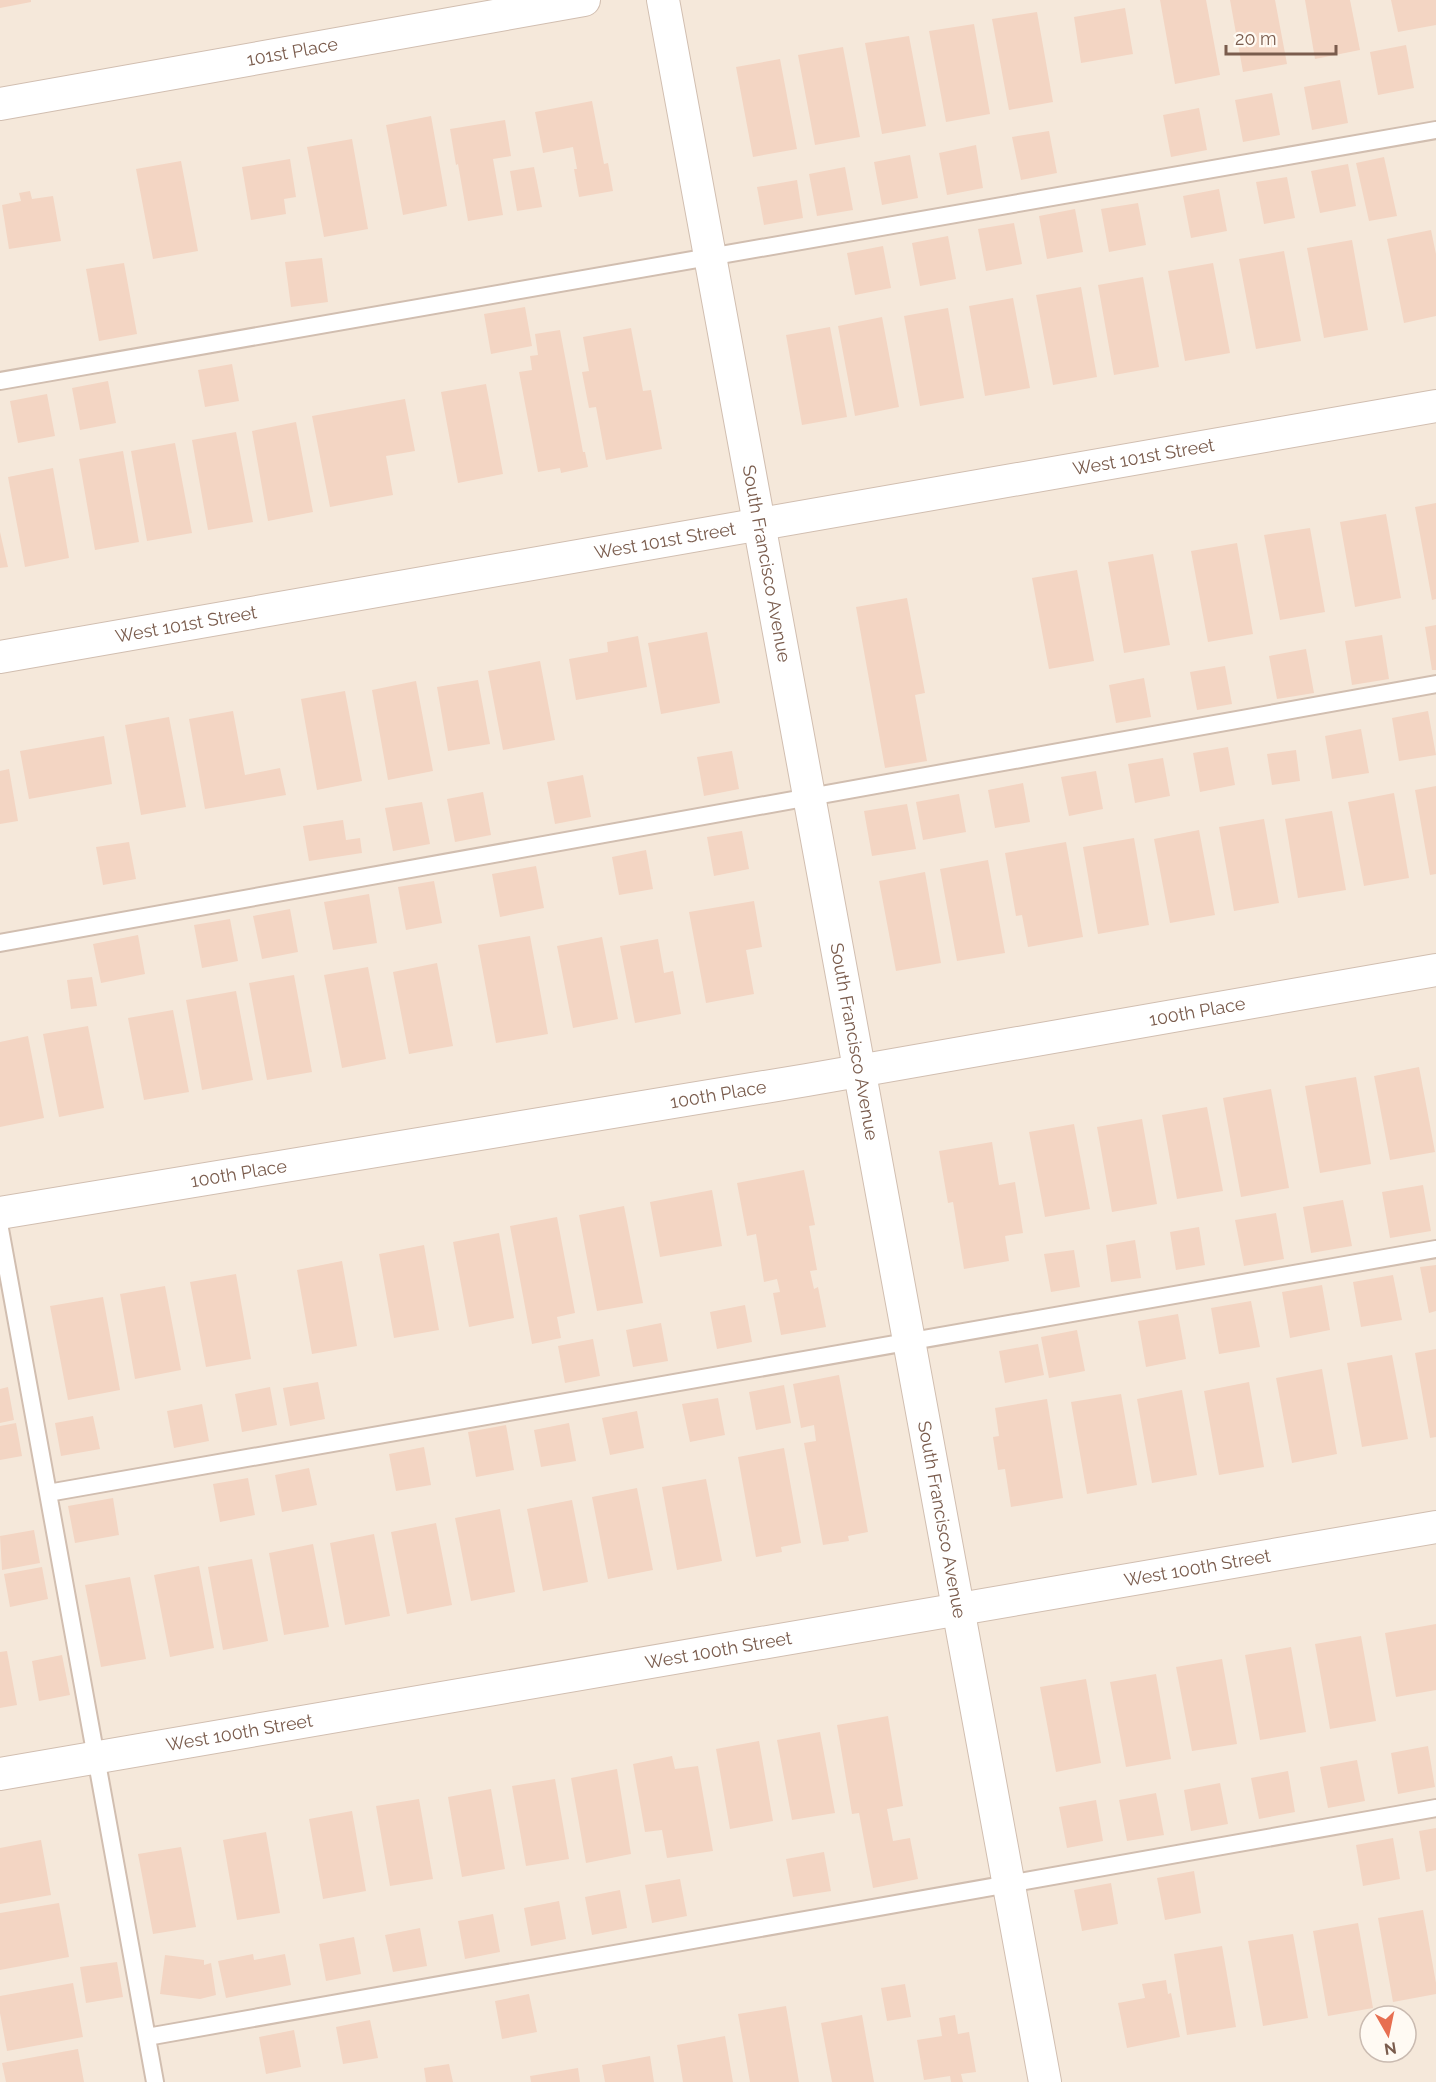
<svg xmlns="http://www.w3.org/2000/svg" width="1436" height="2082" font-family="Raleway,sans-serif">
	<rect width="100%" height="100%" fill="#fdf6ec"/>
	<path fill="#f5e8da" fill-rule="evenodd" d="M0 0H1436V2082H0ZM1370 2016H1406V2052H1370Z"/>
	<path fill="#f3d5c3" d="M0 0H31V2L0 8Z
		M1160 0H1206L1220 75 1175 84Z
		M1230 0H1275L1287 64 1243 72Z
		M1305 0H1350L1360 50 1315 59Z
		M1391 0H1436V25L1398 32Z
		M1125 8 1133 54 1081 63 1074 17Z
		M1037 12 1053 102 1009 110 992 19Z
		M974 24 990 114 946 122 929 31Z
		M909 36 926 126 882 134 865 43Z
		M1406 45 1414 88 1378 95 1370 52Z
		M843 47 860 137 815 145 798 55Z
		M780 59 797 149 753 157 736 67Z
		M1340 80 1348 123 1312 130 1304 87Z
		M1272 93 1280 135 1243 142 1235 100Z
		M592 101 604 164 608 163 613 191 579 197 574 169H577L573 147 543 153 535 112Z
		M1199 108 1207 150 1171 157 1163 115Z
		M431 116 447 206 403 215 386 125Z
		M505 120 511 156 493 159 503 215 468 221 458 164 456 165 450 129Z
		M1049 131 1057 173 1021 180 1012 137Z
		M352 139 368 229 324 237 307 147Z
		M976 145 983 188 947 195 939 153Z
		M910 155 918 198 882 205 874 162Z
		M1384 157 1397 216 1369 221 1356 163Z
		M290 159 296 197 284 199 286 214 251 220 242 167Z
		M181 161 198 251 153 259 136 169Z
		M1348 164 1356 206 1320 213 1311 171Z
		M534 167 542 207 517 211 510 171Z
		M845 167 853 210 817 216 809 174Z
		M1287 177 1295 218 1264 224 1256 182Z
		M797 180 803 218 764 225 757 187Z
		M1219 189 1227 231 1191 238 1183 196Z
		M30 191 32 199 53 196 61 241 9 249 2 205 21 201 19 193Z
		M1138 203 1146 245 1109 252 1101 209Z
		M1075 209 1083 252 1047 259 1039 216Z
		M1014 223 1022 264 986 271 978 229Z
		M1431 230 1436 254V316L1404 323 1387 239Z
		M948 236 956 279 920 286 912 243Z
		M1352 240 1368 330 1324 338 1307 248Z
		M883 246 891 288 855 295 847 253Z
		M1284 251 1301 341 1256 349 1239 259Z
		M322 258 328 302 291 307 285 262Z
		M124 263 137 334 99 341 86 269Z
		M1213 263 1230 353 1185 361 1168 271Z
		M1143 277 1159 367 1114 375 1098 285Z
		M1081 287 1097 377 1053 385 1036 295Z
		M1013 298 1030 388 985 396 969 306Z
		M525 307 532 346 491 354 484 314Z
		M948 308 964 398 920 406 904 316Z
		M882 317 899 407 855 416 838 326Z
		M830 327 847 417 802 425 786 335Z
		M631 328 643 391 651 390 662 449 606 460 596 407 589 408 582 372 589 371 583 337Z
		M560 330 583 452H585L588 467 561 473 560 468 538 472 519 372 532 370 530 356 538 355 535 334Z
		M232 364 239 401 205 407 198 370Z
		M108 381 116 423 80 430 72 388Z
		M486 384 503 474 458 483 441 392Z
		M47 394 55 436 18 443 10 401Z
		M405 399 415 451 386 456 393 495 330 507 312 416Z
		M296 422 313 512 268 521 252 431Z
		M236 432 253 522 208 530 192 440Z
		M175 443 192 533 147 541 131 451Z
		M123 451 139 542 95 550 79 459Z
		M53 468 69 558 25 567 8 477Z
		M1436 503V599L1432 600 1415 507Z
		M1386 514 1401 598 1355 607 1340 522Z
		M1310 528 1325 612 1280 620 1264 535Z
		M0 532 8 567 0 568Z
		M1237 543 1253 634 1208 642 1191 551Z
		M1153 554 1170 645 1124 653 1108 562Z
		M1077 570 1094 661 1049 669 1032 578Z
		M907 598 925 693 915 695 927 761 885 768 856 607Z
		M1436 625V670H1432L1425 627Z
		M707 632 720 703 661 714 648 643Z
		M1382 635 1389 679 1352 685 1345 641Z
		M638 636 647 687 576 700 569 659 608 652 607 642Z
		M1306 649 1314 693 1277 699 1269 656Z
		M540 661 555 740 503 750 488 671Z
		M1225 666 1232 704 1197 710 1190 672Z
		M1144 678 1151 717 1116 723 1109 685Z
		M478 680 490 744 448 751 437 687Z
		M416 681 433 771 388 780 372 690Z
		M345 691 362 781 317 790 301 699Z
		M233 711 245 775 280 768 286 795 205 809 189 719Z
		M1428 711 1436 755 1399 761 1392 718Z
		M169 717 186 807 141 815 125 725Z
		M1361 729 1369 773 1332 779 1325 736Z
		M104 736 112 784 29 799 20 751Z
		M1228 747 1235 785 1200 792 1193 753Z
		M1296 750 1300 781 1272 785 1267 754Z
		M732 751 739 789 704 796 697 757Z
		M1163 758 1170 796 1135 803 1128 764Z
		M9 769 18 821 0 824V771Z
		M1096 771 1103 809 1069 816 1061 777Z
		M583 775 591 817 555 824 547 782Z
		M1023 783 1030 822 995 828 988 790Z
		M1436 786V874L1430 875 1415 790Z
		M483 792 491 835 455 842 447 799Z
		M1394 793 1409 878 1364 886 1348 802Z
		M959 794 966 832 923 840 916 802Z
		M422 802 430 844 393 851 385 808Z
		M907 804 916 849 872 856 864 811Z
		M1332 811 1346 890 1298 898 1285 819Z
		M1264 819 1279 903 1234 911 1219 827Z
		M343 820 346 840 360 838 362 853 309 861 303 826Z
		M1199 830 1215 915 1170 923 1154 839Z
		M742 831 749 869 714 876 707 837Z
		M1134 838 1149 925 1098 934 1083 847Z
		M129 842 136 879 103 885 96 847Z
		M1066 842 1083 937 1028 947 1022 915 1016 916 1005 853Z
		M646 850 653 889 619 895 612 857Z
		M988 860 1005 953 957 961 940 869Z
		M536 866 544 908 500 917 492 874Z
		M925 872 941 963 896 971 879 881Z
		M434 881 442 923 406 930 398 887Z
		M369 894 377 943 333 950 324 902Z
		M754 901 762 947 746 950 754 994 706 1003 689 912Z
		M290 909 298 952 262 959 253 916Z
		M230 919 238 961 202 968 194 925Z
		M138 935 145 974 101 983 93 944Z
		M530 936 548 1034 496 1043 478 945Z
		M602 937 618 1019 573 1028 557 946Z
		M658 939 664 973 673 971 681 1014 635 1023 620 946Z
		M437 963 453 1046 409 1054 393 972Z
		M368 967 386 1059 342 1068 324 975Z
		M294 975 312 1072 267 1080 249 983Z
		M92 977 97 1006 71 1009 67 980Z
		M236 991 253 1080 202 1090 186 1000Z
		M173 1010 189 1092 144 1100 128 1018Z
		M88 1026 104 1108 59 1117 43 1034Z
		M28 1036 44 1118 0 1127V1042Z
		M1419 1067 1435 1152 1390 1160 1374 1076Z
		M1356 1077 1371 1164 1320 1173 1305 1086Z
		M1271 1089 1289 1188 1241 1197 1223 1098Z
		M1207 1107 1223 1191 1177 1199 1162 1115Z
		M1142 1119 1157 1204 1112 1212 1097 1127Z
		M1074 1124 1090 1209 1045 1217 1029 1132Z
		M992 1142 999 1185 1015 1182 1023 1233 1005 1236 1009 1261 964 1269 953 1202 948 1203 939 1151Z
		M804 1170 815 1225 809 1226 817 1270 810 1271 814 1289 818 1287 826 1327 781 1335 773 1293 780 1292 777 1279 764 1282 756 1234 747 1236 737 1183Z
		M1423 1185 1431 1231 1390 1238 1382 1192Z
		M712 1190 722 1246 660 1257 650 1202Z
		M1343 1200 1352 1246 1311 1253 1303 1207Z
		M624 1206 643 1303 597 1311 579 1215Z
		M1276 1213 1284 1259 1244 1266 1235 1220Z
		M557 1217 575 1313 557 1317 561 1338 532 1344 510 1226Z
		M1199 1227 1205 1265 1176 1270 1170 1232Z
		M499 1233 514 1318 469 1327 453 1242Z
		M1135 1240 1141 1278 1111 1282 1106 1245Z
		M424 1245 439 1330 394 1338 379 1254Z
		M1074 1250 1080 1287 1051 1292 1044 1254Z
		M342 1261 357 1346 312 1354 297 1270Z
		M1436 1265V1311L1429 1313 1420 1267Z
		M236 1274 251 1359 206 1367 190 1282Z
		M1393 1275 1402 1320 1361 1327 1353 1282Z
		M1322 1285 1330 1330 1290 1338 1282 1292Z
		M165 1286 181 1370 135 1379 120 1294Z
		M103 1297 120 1390 68 1400 50 1306Z
		M1251 1301 1260 1347 1219 1354 1211 1308Z
		M745 1305 752 1342 717 1349 710 1312Z
		M1178 1314 1186 1359 1146 1367 1138 1321Z
		M661 1323 668 1361 633 1367 626 1330Z
		M1077 1330 1085 1371 1049 1378 1041 1337Z
		M593 1339 600 1376 565 1383 558 1346Z
		M1038 1344 1044 1375 1005 1383 999 1351Z
		M1436 1349V1437L1430 1438 1415 1353Z
		M1392 1355 1408 1439 1362 1447 1347 1363Z
		M1322 1369 1337 1454 1292 1463 1276 1378Z
		M839 1375 868 1532 848 1536 849 1541 823 1545 804 1443 816 1441 814 1425 801 1428 793 1384Z
		M318 1382 325 1419 290 1426 283 1388Z
		M1249 1382 1264 1467 1219 1475 1204 1391Z
		M784 1385 791 1423 756 1430 749 1392Z
		M8 1387 14 1420 0 1423V1389Z
		M270 1387 277 1425 242 1432 235 1394Z
		M1182 1390 1197 1475 1152 1483 1137 1399Z
		M1121 1394 1137 1485 1087 1494 1071 1402Z
		M718 1398 725 1435 690 1442 682 1404Z
		M1047 1399 1063 1498 1011 1507 1005 1469 998 1470 993 1437 999 1436 995 1408Z
		M202 1404 209 1441 174 1448 167 1411Z
		M637 1411 644 1448 610 1455 602 1418Z
		M93 1416 100 1449 61 1456 55 1423Z
		M16 1423 22 1456 0 1460V1426Z
		M569 1423 576 1461 541 1467 534 1430Z
		M506 1425 514 1470 476 1477 468 1432Z
		M424 1447 431 1485 396 1491 389 1454Z
		M784 1448 801 1543 781 1547 782 1552 756 1557 738 1457Z
		M309 1468 317 1505 282 1512 275 1475Z
		M248 1478 255 1515 220 1522 213 1484Z
		M706 1479 722 1561 677 1570 662 1487Z
		M637 1488 653 1570 608 1579 592 1497Z
		M113 1498 119 1535 75 1543 68 1506Z
		M572 1500 588 1582 543 1591 527 1509Z
		M500 1509 515 1592 471 1601 455 1518Z
		M436 1523 452 1605 407 1614 391 1532Z
		M34 1530 40 1563 2 1570 0 1536Z
		M374 1534 390 1616 345 1625 330 1543Z
		M313 1544 329 1627 284 1635 269 1553Z
		M252 1559 268 1641 223 1650 208 1567Z
		M199 1566 214 1648 170 1657 154 1575Z
		M42 1567 48 1599 10 1607 4 1574Z
		M130 1577 146 1659 101 1667 85 1585Z
		M1436 1624V1690L1396 1697 1385 1633Z
		M1361 1636 1376 1721 1330 1729 1315 1644Z
		M1291 1647 1306 1732 1260 1740 1245 1655Z
		M7 1651 17 1705 0 1708V1652Z
		M62 1655 70 1695 39 1701 32 1661Z
		M1222 1659 1237 1744 1192 1751 1176 1667Z
		M1156 1674 1171 1759 1126 1767 1110 1682Z
		M1086 1679 1101 1763 1056 1772 1040 1687Z
		M888 1716 903 1806 887 1809 893 1841 910 1838 918 1879 873 1888 859 1813 852 1814 837 1725Z
		M820 1732 835 1813 792 1820 777 1740Z
		M759 1741 773 1821 730 1829 716 1749Z
		M1428 1746 1435 1787 1398 1794 1391 1753Z
		M672 1756 675 1769 698 1766 713 1851 667 1858 662 1830 645 1832 633 1764Z
		M1357 1760 1365 1801 1328 1808 1320 1767Z
		M617 1769 631 1854 586 1863 571 1778Z
		M1288 1771 1295 1812 1259 1819 1251 1778Z
		M555 1779 569 1859 526 1866 512 1786Z
		M1220 1783 1228 1824 1191 1831 1184 1790Z
		M491 1789 505 1869 462 1877 448 1797Z
		M1156 1793 1164 1835 1127 1841 1119 1800Z
		M419 1799 433 1879 390 1886 376 1806Z
		M1096 1800 1103 1841 1067 1848 1059 1807Z
		M352 1811 366 1891 323 1899 309 1819Z
		M1436 1828V1870L1426 1872 1419 1831Z
		M266 1832 280 1913 237 1920 223 1840Z
		M1393 1838 1400 1879 1363 1886 1356 1845Z
		M41 1840 51 1895 0 1904V1848Z
		M181 1847 196 1927 153 1934 138 1854Z
		M824 1852 831 1891 793 1897 786 1859Z
		M1194 1871 1201 1913 1165 1920 1157 1878Z
		M680 1879 687 1916 652 1923 645 1885Z
		M1111 1883 1118 1924 1082 1931 1074 1890Z
		M620 1890 627 1928 592 1935 585 1897Z
		M559 1901 566 1939 531 1946 524 1908Z
		M59 1903 69 1957 0 1970V1913Z
		M1423 1910 1436 1983V1994L1393 2002 1378 1918Z
		M493 1914 500 1952 465 1959 458 1921Z
		M1358 1923 1373 2008 1328 2016 1313 1931Z
		M420 1928 427 1966 393 1972 385 1935Z
		M1293 1934 1308 2018 1263 2026 1248 1941Z
		M354 1937 361 1974 326 1981 319 1944Z
		M1222 1946 1236 2027 1187 2035 1174 1954Z
		M253 1954 254 1960 285 1954 291 1985 226 1998 218 1961Z
		M165 1955 204 1960V1965L211 1963 216 1995 200 1999 160 1994Z
		M117 1962 123 1997 86 2003 80 1967Z
		M1166 1980 1168 1994 1171 1993 1180 2037 1127 2048 1118 2003 1145 1998 1142 1984Z
		M73 1983 83 2037 7 2051 0 2013V1996Z
		M905 1984 911 2017 887 2021 881 1988Z
		M529 1994 537 2032 502 2039 495 2001Z
		M786 2006 799 2082H750L738 2014Z
		M862 2015 874 2082H832L821 2023Z
		M955 2015 958 2034 969 2032 976 2072 961 2074 963 2082H951L950 2076 924 2080 917 2040 942 2036 939 2018Z
		M370 2020 378 2058 343 2064 336 2027Z
		M294 2030 301 2067 266 2074 259 2037Z
		M725 2036 733 2082H683L677 2045Z
		M78 2049 84 2082H6L2 2063Z
		M650 2056 654 2082H605L602 2065Z
		M449 2064 453 2082H426L424 2068Z
		M578 2068 580 2082H531L530 2076Z"/>
	<g fill="none" stroke-linecap="round" stroke-linejoin="round">
		<defs>
			<path id="service" d="M0 381 1436 130
				M0 943 1436 684
				M0 1229 155 2082
				M48 1493 1436 1249
				M147 2037 1436 1808"/>
			<g id="minor">
				<path id="s1" d="M663 0 1045 2082"/>
				<path id="s2" d="M0 104 584 0"/>
				<path id="s3" d="M0 657 1436 406"/>
				<path id="s4" d="M0 1213 807 1080 1436 970"/>
				<path id="s5" d="M0 1774 1436 1527"/>
			</g>
		</defs>
		<use href="#service" stroke="#d1beb0" stroke-width="20"/>
		<use href="#minor" stroke="#d1beb0" stroke-width="34"/>
		<use href="#service" stroke="#fff" stroke-width="16"/>
		<use href="#minor" stroke="#fff" stroke-width="32"/>
	</g>
	<g text-anchor="middle" stroke-width="6" stroke-linejoin="round" paint-order="stroke">
		<g font-size="18" fill="#7a5c4d" stroke="#fffaf3">
			<text dy="6" stroke="none"><textPath href="#s2" startOffset="297">101st Place</textPath></text>
			<text dy="6" stroke="none"><textPath href="#s3" startOffset="1161">West 101st Street</textPath></text>
			<text dy="6" stroke="none"><textPath href="#s3" startOffset="675">West 101st Street</textPath></text>
			<text dy="6" stroke="none"><textPath href="#s1" startOffset="573">South Francisco Avenue</textPath></text>
			<text dy="6" stroke="none"><textPath href="#s3" startOffset="189">West 101st Street</textPath></text>
			<text dy="6" stroke="none"><textPath href="#s4" startOffset="1214">100th Place</textPath></text>
			<text dy="6" stroke="none"><textPath href="#s1" startOffset="1059">South Francisco Avenue</textPath></text>
			<text dy="6" stroke="none"><textPath href="#s4" startOffset="728">100th Place</textPath></text>
			<text dy="6" stroke="none"><textPath href="#s4" startOffset="242">100th Place</textPath></text>
			<text dy="6" stroke="none"><textPath href="#s1" startOffset="1545">South Francisco Avenue</textPath></text>
			<text dy="6" stroke="none"><textPath href="#s5" startOffset="1215">West 100th Street</textPath></text>
			<text dy="6" stroke="none"><textPath href="#s5" startOffset="729">West 100th Street</textPath></text>
			<text dy="6" stroke="none"><textPath href="#s5" startOffset="243">West 100th Street</textPath></text>
		</g>
	</g>
	<g transform="translate(1388 2034) rotate(171)"><circle r="28" fill="#fffaf3" stroke="#cabbb1" stroke-width="1.5"/>
	<path d="M0-4.5L10 22L0 15L-10 22Z" fill="#e76f51"/>
	<text y="-9" font-size="16" font-weight="bold" text-anchor="middle" fill="#7a5c4d">N</text>
	</g>
	<path d="M1226 45v9h110v-9" fill="none" stroke="#7a5c4d" stroke-width="3"/>
	<text x="1235" y="45" font-size="18" fill="#7a5c4d" stroke="#fffaf3" stroke-width="4.5" paint-order="stroke">20 m</text>
</svg>
